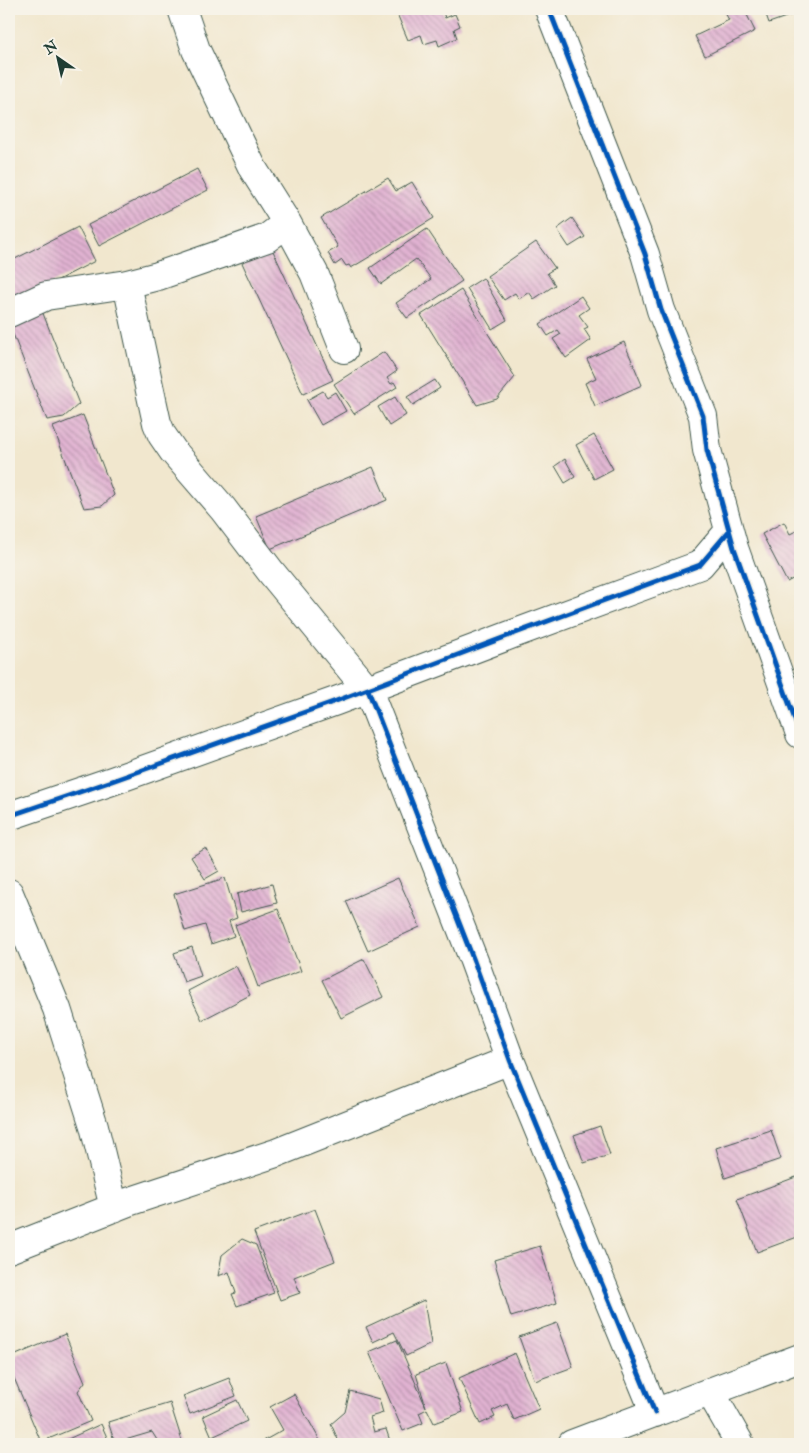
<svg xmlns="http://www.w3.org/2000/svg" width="809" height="1453" font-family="'IM FELL Double Pica',serif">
	<defs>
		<pattern id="building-back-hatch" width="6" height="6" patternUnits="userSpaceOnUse" patternTransform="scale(1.25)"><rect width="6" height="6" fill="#e1b2d2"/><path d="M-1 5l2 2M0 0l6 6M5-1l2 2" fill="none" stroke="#b692ab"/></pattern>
	</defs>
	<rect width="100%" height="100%" fill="#f7f3e8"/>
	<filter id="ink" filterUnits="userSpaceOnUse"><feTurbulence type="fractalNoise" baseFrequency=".02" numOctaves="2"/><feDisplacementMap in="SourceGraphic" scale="10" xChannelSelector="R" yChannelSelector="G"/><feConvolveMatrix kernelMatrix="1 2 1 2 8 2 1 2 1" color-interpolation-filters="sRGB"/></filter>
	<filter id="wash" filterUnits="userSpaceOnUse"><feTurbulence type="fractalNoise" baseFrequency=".0096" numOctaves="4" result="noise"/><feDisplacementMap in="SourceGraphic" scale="20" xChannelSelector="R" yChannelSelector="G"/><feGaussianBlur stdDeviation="1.12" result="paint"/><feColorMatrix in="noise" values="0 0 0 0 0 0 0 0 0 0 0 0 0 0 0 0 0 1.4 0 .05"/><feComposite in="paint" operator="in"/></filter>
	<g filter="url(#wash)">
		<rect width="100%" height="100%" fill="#f1e7ce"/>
		<g id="blocks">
			<path fill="url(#building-back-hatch)" d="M395 9H442L445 18 455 14 460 26 454 29 457 38 439 46 437 40 424 44 421 35 408 40Z
				M723 9H744L755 31 705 56 695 36 729 20Z
				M764 9H800V12L769 23Z
				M197 169 208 190 99 246 88 225Z
				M388 178 396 191 412 182 434 218 351 268 349 265 346 266 342 260 335 265 328 253 338 247 321 218Z
				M572 218 585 237 569 247 557 229Z
				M78 227 95 261 9 305V262Z
				M427 229 462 281 407 318 396 303 431 279 416 259 381 284 370 268Z
				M267 238 333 380 303 394 237 252Z
				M536 242 555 268 547 273 555 285 534 299 529 292 519 299 515 293 504 300 487 276Z
				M483 278 507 320 492 329 467 288Z
				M461 290 515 377 497 399 477 405 421 315Z
				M581 296 589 308 579 315 588 327 584 329 591 340 566 358 553 339 561 334 558 330 548 336 540 324Z
				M42 311 79 404 64 417 47 420 9 324Z
				M624 342 642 385 595 406 585 383 596 378 587 359Z
				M384 352 397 371 387 378 391 384 394 382 397 387 354 414 334 384Z
				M435 380 440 388 413 405 407 397Z
				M323 391 327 397 335 392 346 411 321 425 307 400Z
				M395 397 406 415 389 426 378 407Z
				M83 415 114 495 102 506 84 508 53 427Z
				M594 435 613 469 594 479 576 445Z
				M565 459 575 477 565 483 555 466Z
				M373 467 387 500 270 549 256 516Z
				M784 522 790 534 800 529V575L787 582 762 534Z
				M206 848 219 871 205 879 191 857Z
				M225 878 237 918 229 921 234 936 211 944 205 925 185 931 174 894Z
				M398 878 420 927 368 951 346 901Z
				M272 884 277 903 241 912 237 894Z
				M278 909 301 971 258 987 235 925Z
				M192 947 201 976 184 982 174 953Z
				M364 959 383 997 341 1018 322 980Z
				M236 966 250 995 202 1020 188 991Z
				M600 1126 610 1155 584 1163 574 1135Z
				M771 1130 781 1159 725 1178 716 1148Z
				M796 1177 800 1188V1236L757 1252 737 1199Z
				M315 1209 335 1261 294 1277 300 1293 280 1300 254 1232Z
				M242 1239 256 1245 274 1293 237 1306 232 1294 236 1293 229 1272 218 1276 222 1255Z
				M540 1246 557 1303 511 1317 494 1260Z
				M424 1300 431 1344 406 1356 394 1332 373 1342 366 1327Z
				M557 1323 573 1367 535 1381 519 1337Z
				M65 1334 85 1382 78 1391 91 1421 41 1442 9 1366V1358Z
				M397 1340 426 1407 416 1374 446 1363 463 1412 434 1423 427 1409 419 1413 423 1423 403 1431 369 1352Z
				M515 1353 539 1409 514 1420 507 1404 492 1411 495 1417 480 1424 459 1378Z
				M229 1378 236 1396 190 1414 183 1396Z
				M350 1391 379 1399 383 1413 370 1417 374 1432 386 1429 391 1444H340L331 1424 345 1412Z
				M294 1394 322 1444H258L283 1430 270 1407Z
				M237 1400 247 1421 212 1437 203 1416Z
				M170 1403 183 1444H146L157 1440 152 1432 115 1443 108 1422Z
				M101 1424 110 1444H57Z"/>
		</g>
	</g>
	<g filter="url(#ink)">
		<use href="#blocks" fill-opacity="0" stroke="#3e564b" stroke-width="1"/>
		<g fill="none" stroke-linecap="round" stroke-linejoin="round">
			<defs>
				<path id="minor" d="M182 9 196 50 253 169 287 223 314 273 344 349
					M549 9 645 254 661 310 703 416 707 450 734 548 800 734
					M127 284 157 423 162 435 173 451 223 509 271 572 368 690 474 961 510 1060 655 1413
					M9 313 46 296 127 284 158 276 267 238 287 223
					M9 816 112 781 336 701 513 634 700 565 729 531
					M9 893 57 1009 94 1126 114 1208
					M9 1249 128 1202 276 1153 510 1060
					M711 1393 740 1444
					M572 1444 800 1358"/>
			</defs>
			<use href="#minor" stroke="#3e564b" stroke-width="30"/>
			<use href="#minor" stroke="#fff" stroke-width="28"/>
			<defs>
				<path id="cycleway" d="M549 9 645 254 661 310 703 416 707 450 734 548 800 734
					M368 690 474 961 510 1060 655 1413
					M9 816 112 781 336 701 513 634 700 565 729 531"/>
			</defs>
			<use href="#cycleway" stroke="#f7f3e8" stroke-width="8"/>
			<use href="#cycleway" stroke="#0057b8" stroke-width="5"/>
		</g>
	</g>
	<rect width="809" height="1453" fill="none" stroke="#f7f3e8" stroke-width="30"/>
	<g transform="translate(58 58) rotate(326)" stroke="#f7f3e8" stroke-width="4" paint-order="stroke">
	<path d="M0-4L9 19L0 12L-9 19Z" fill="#1f3d34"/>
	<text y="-8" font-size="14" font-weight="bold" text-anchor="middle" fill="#1f3d34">N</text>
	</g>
</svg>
